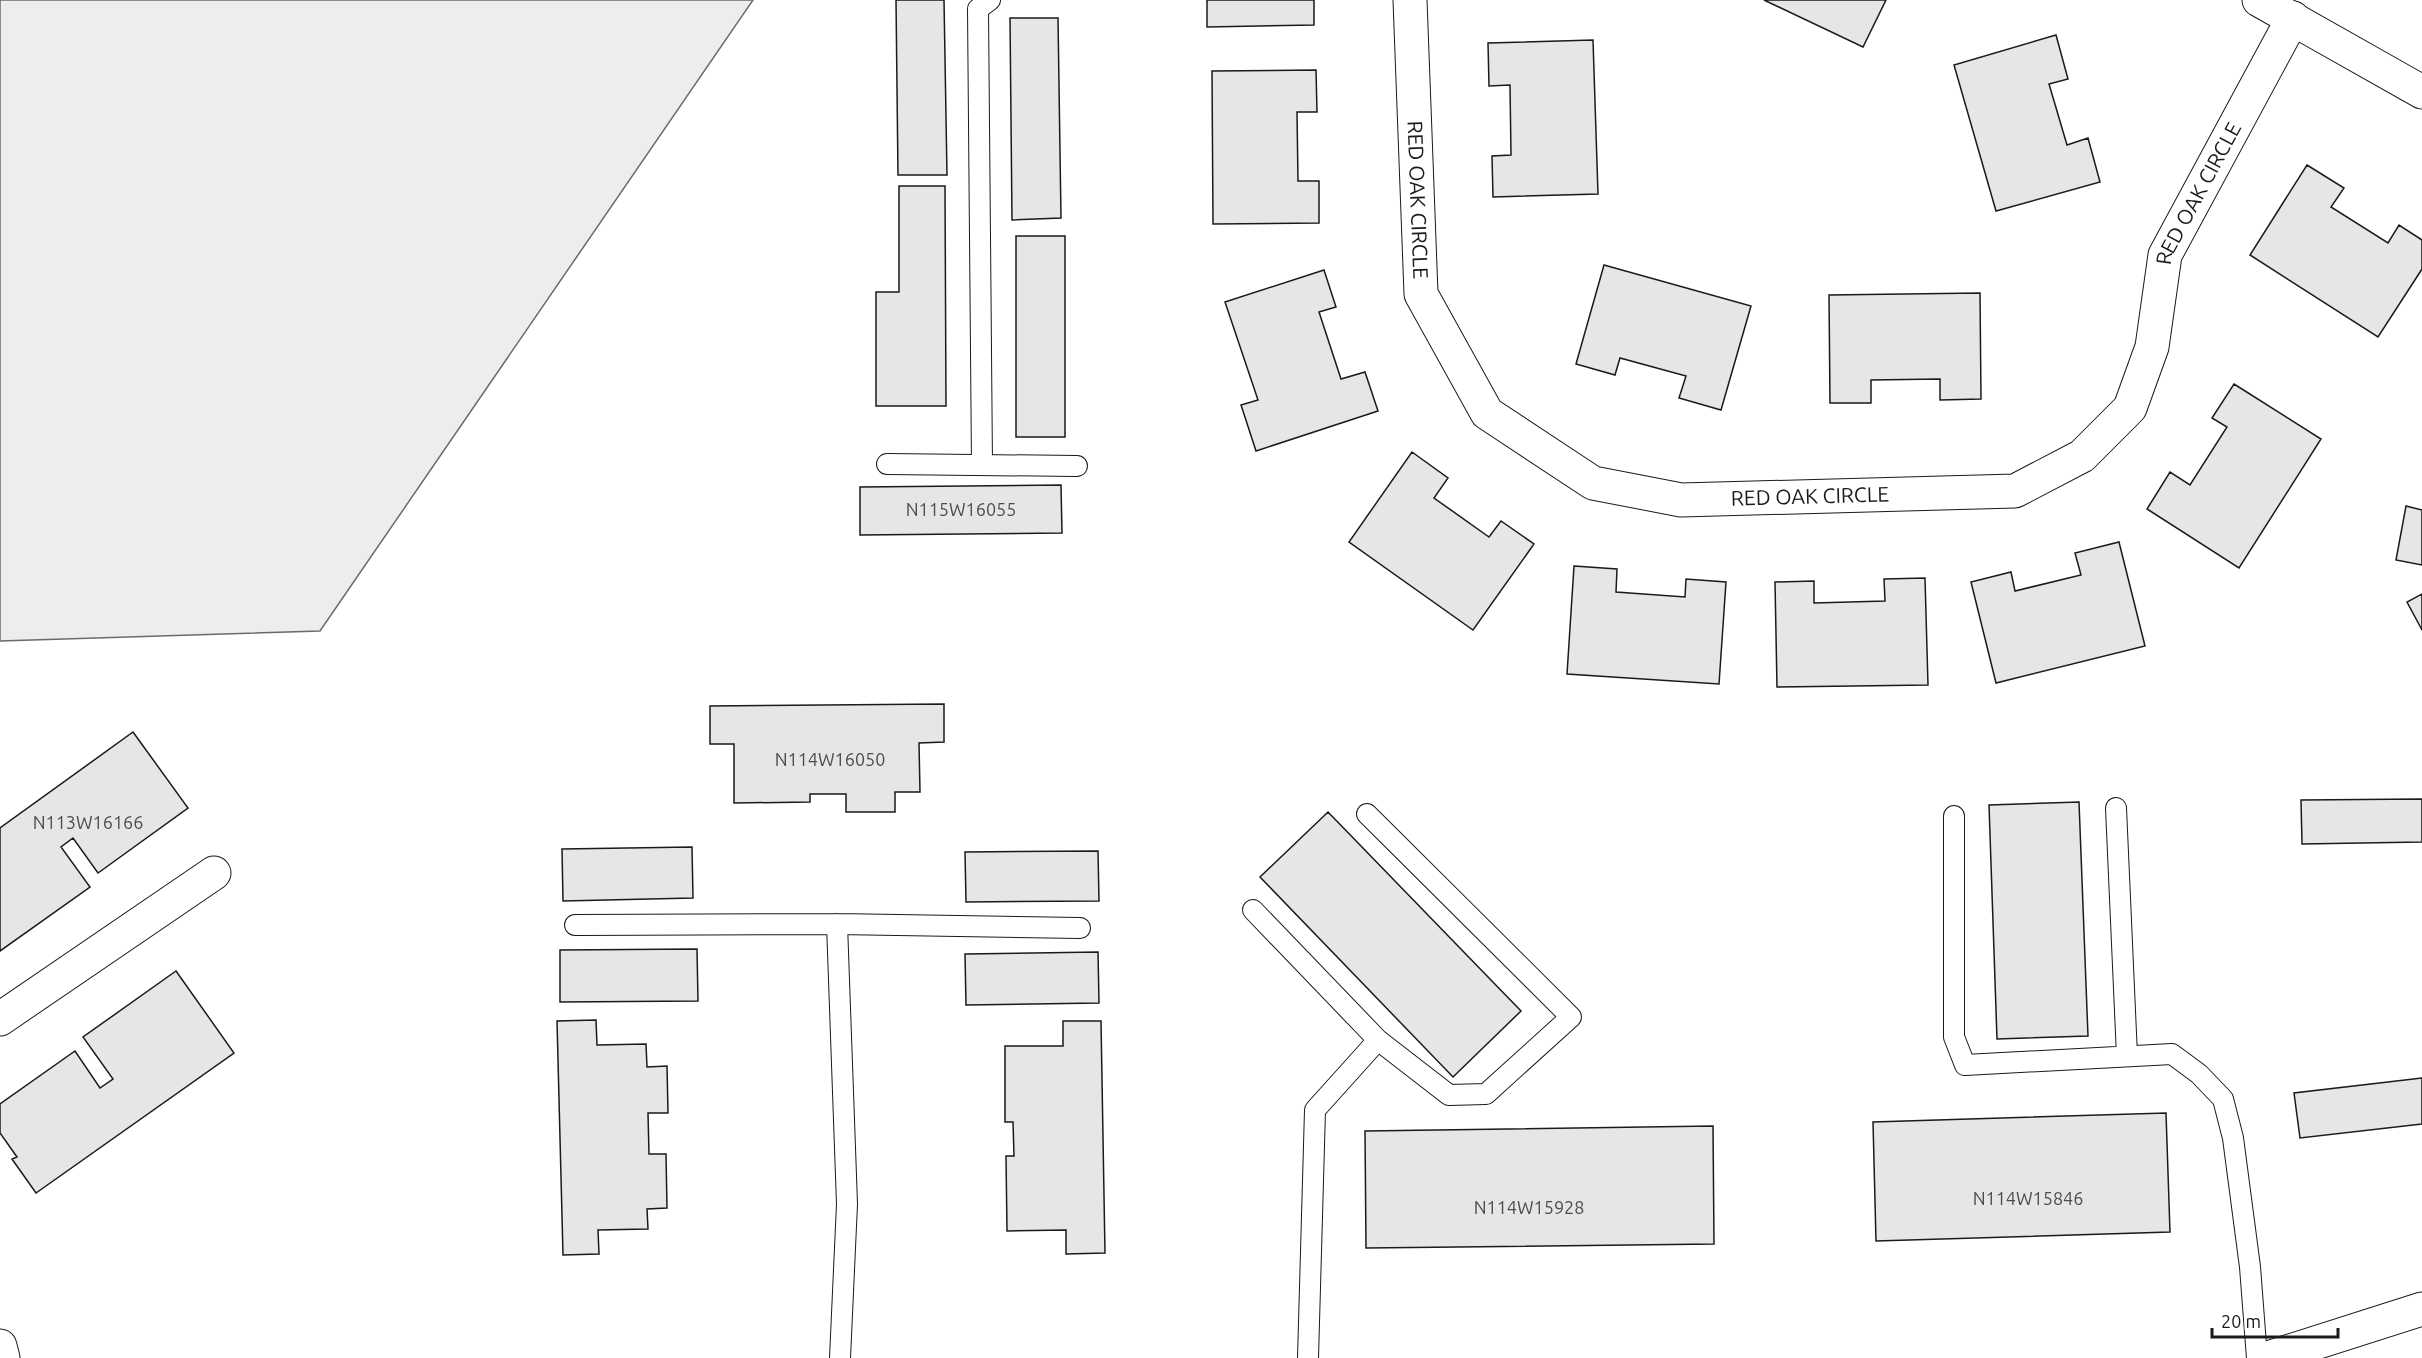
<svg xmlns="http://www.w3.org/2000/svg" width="2422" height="1358" font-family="Ubuntu,sans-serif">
	<rect width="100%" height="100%" fill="#fff"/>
	<path fill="#ededed" stroke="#6a6a6a" stroke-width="1.5" d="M0 0H753L320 631 0 641Z"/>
	<path fill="#e6e6e6" stroke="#1a1a1a" stroke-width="1.5" d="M896 0H944L947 175H898Z
		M1207 0H1314V25L1207 27Z
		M1764 0H1886L1863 47Z
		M1010 18H1058L1061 218 1012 220Z
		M2056 35 2068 79 2049 84 2067 145 2088 138 2100 182 1996 211 1954 65Z
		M1593 40 1598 194 1493 197 1492 156 1511 155 1510 85 1489 86 1488 43Z
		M1316 70 1317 112H1297L1298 181H1319V223L1213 224 1212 71Z
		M2307 165 2344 188 2331 207 2388 243 2399 225 2422 240V269L2378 337 2250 255Z
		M899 186H945L946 406H876V292H899Z
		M1016 236H1065V437H1016Z
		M1604 265 1751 306 1721 410 1679 398 1686 376 1620 358 1615 375 1576 364Z
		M1324 270 1336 307 1319 312 1341 379 1365 372 1378 411 1256 451 1241 405 1258 400 1225 302Z
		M1980 293 1981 399 1940 400V379L1871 380V403H1830L1829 295Z
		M2234 384 2321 439 2239 568 2147 509 2170 472 2190 485 2227 427 2212 418Z
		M1412 452 1448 478 1434 498 1489 537 1501 521 1534 544 1473 630 1349 542Z
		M1061 485 1062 533 860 535V487Z
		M2406 506 2422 510V565L2396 560Z
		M2119 542 2145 646 1996 683 1971 582 2011 572 2015 591 2081 575 2075 553Z
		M1574 566 1617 569 1616 592 1685 597 1686 579 1726 582 1719 684 1567 674Z
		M1925 578 1928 685 1777 687 1775 582 1814 581V603L1885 601 1884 579Z
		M2422 594V630L2407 602Z
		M944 704V742L919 743 920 792H895V812H846V794H810V802L734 803V744H710V706Z
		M133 732 188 808 98 873 73 838 61 847 90 887 0 951V828Z
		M2422 799V842L2302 844 2301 800Z
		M2079 802 2088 1036 1997 1039 1989 805Z
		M1328 812 1521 1011 1453 1077 1260 877Z
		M692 847 693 898 563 901 562 849Z
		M1098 851 1099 901 966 902 965 852Z
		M697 949 698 1001 560 1002V950Z
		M1098 952 1099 1003 966 1005 965 954Z
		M176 971 234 1053 36 1193 12 1159 17 1157 0 1133V1104L75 1051 100 1088 113 1079 83 1037Z
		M596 1020 597 1045 646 1044 647 1067 667 1066 668 1113H648L649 1154H666L667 1208 647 1209 648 1229 598 1230 599 1254 563 1255 557 1021Z
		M1063 1021H1101L1105 1253 1066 1254V1230L1007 1231 1006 1156H1014L1013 1122H1005V1046H1063Z
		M2422 1078V1124L2300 1138 2294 1093Z
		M2166 1113 2170 1232 1876 1241 1873 1122Z
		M1713 1126 1714 1244 1366 1248 1365 1131Z"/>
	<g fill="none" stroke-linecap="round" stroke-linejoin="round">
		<defs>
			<path id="lane" d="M887 464 1077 466
				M982 465 978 9 990 0
				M2116 808 2127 1056
				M1954 816V1037L1965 1065 2172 1054 2199 1074 2223 1099 2233 1138 2250 1267 2257 1358
				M1253 910 1378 1040
				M837 924 847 1204 840 1358
				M575 925 837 924 1080 928
				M1308 1358 1315 1110 1378 1040 1449 1095 1486 1094 1571 1017 1367 814"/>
			<g id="street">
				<path id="s1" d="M1410 0 1421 294 1487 413 1593 483 1681 500 2015 491 2082 456 2130 408 2152 347 2165 255 2293 18"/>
				<path d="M2259 0 2422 92"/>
				<path d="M0 1019 214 873"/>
				<path d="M0 1346 3 1358"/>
				<path d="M2268 1358 2422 1309"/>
			</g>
		</defs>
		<use href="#lane" stroke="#1a1a1a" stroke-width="22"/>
		<use href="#street" stroke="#1a1a1a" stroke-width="35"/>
		<use href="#lane" stroke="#fff" stroke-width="20"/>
		<use href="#street" stroke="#fff" stroke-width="33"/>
	</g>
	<g text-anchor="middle" stroke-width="4.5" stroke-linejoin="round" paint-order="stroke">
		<g font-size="18" fill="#4d4d4d">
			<text x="961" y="516">N115W16055</text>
			<text x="830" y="766">N114W16050</text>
			<text x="88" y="829">N113W16166</text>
			<text x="2028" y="1205">N114W15846</text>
			<text x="1529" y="1214">N114W15928</text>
		</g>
		<g font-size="21" fill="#1a1a1a" stroke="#fff">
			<text dy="7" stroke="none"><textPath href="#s1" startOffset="1352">RED OAK CIRCLE</textPath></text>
			<text dy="7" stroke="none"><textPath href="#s1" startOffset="200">RED OAK CIRCLE</textPath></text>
			<text dy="7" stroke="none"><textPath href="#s1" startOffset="776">RED OAK CIRCLE</textPath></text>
		</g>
	</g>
	<path d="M2212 1328v9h126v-9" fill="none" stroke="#1a1a1a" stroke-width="3"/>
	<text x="2221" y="1328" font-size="18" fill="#1a1a1a" stroke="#ffffff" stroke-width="4.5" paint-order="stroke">20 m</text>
</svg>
